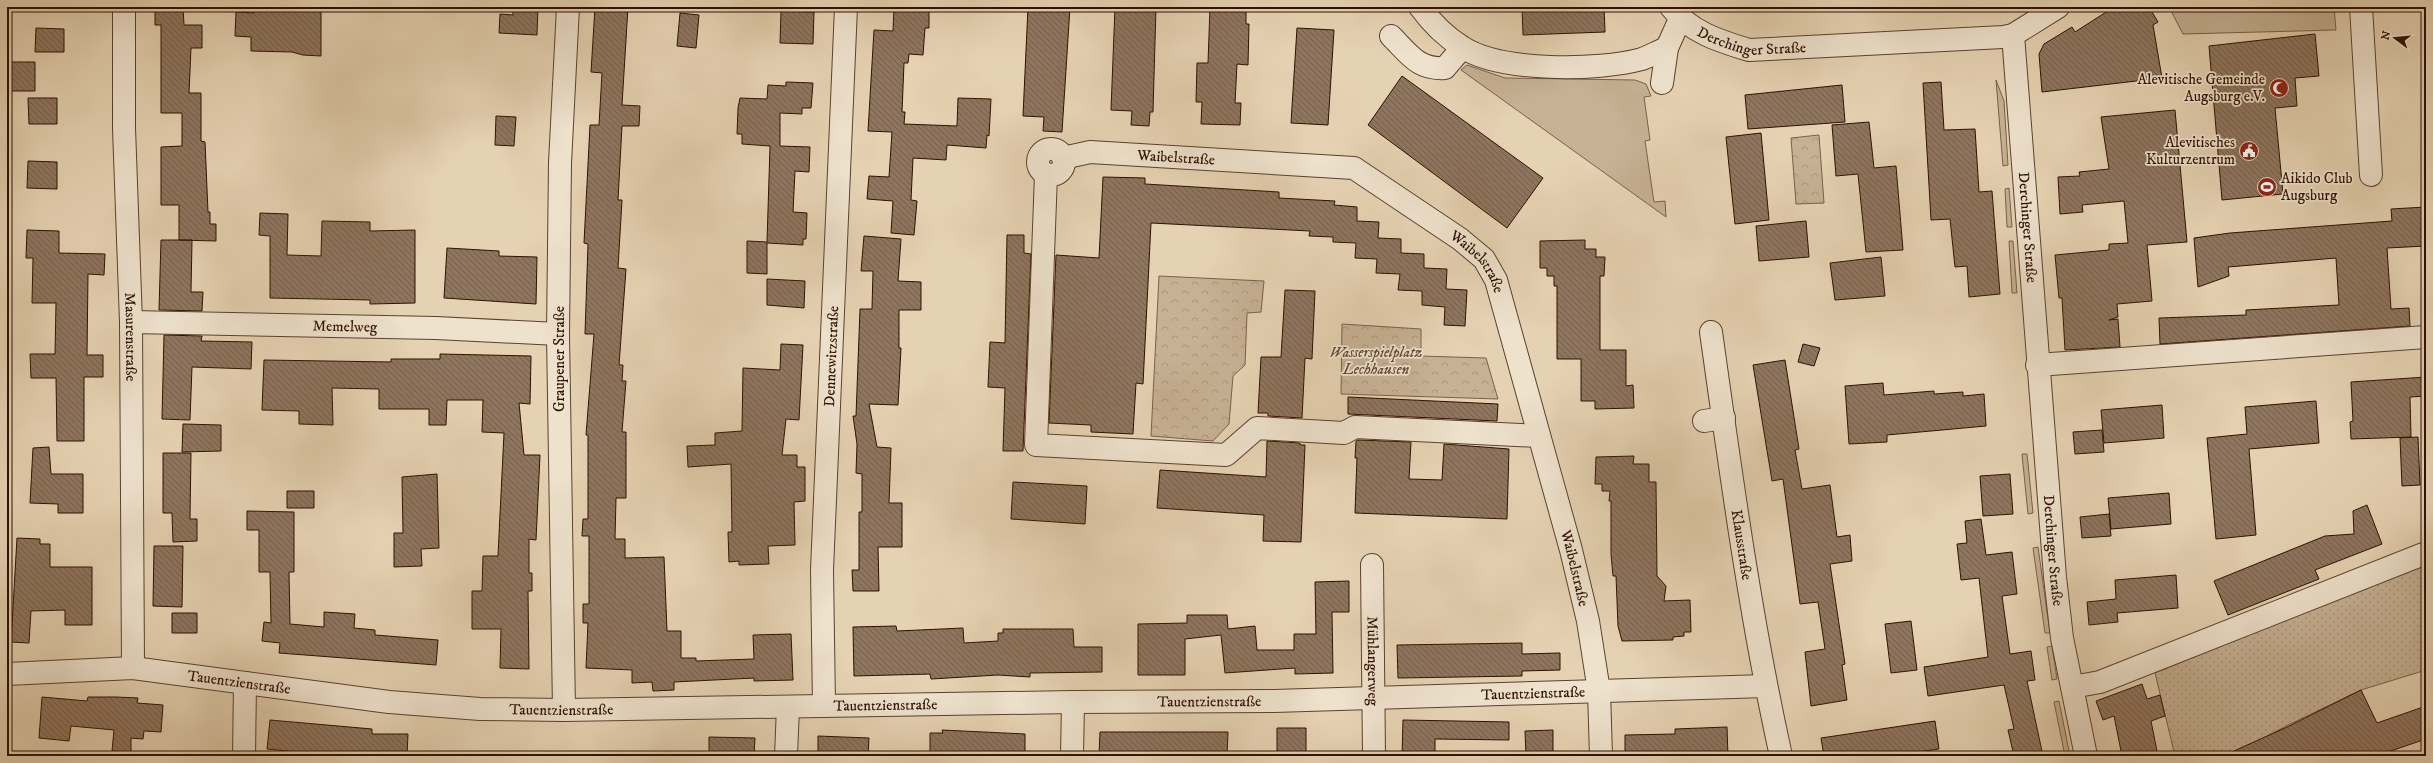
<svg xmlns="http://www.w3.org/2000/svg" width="2433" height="763" font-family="'IM FELL DW Pica',serif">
	<defs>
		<pattern id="park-crowns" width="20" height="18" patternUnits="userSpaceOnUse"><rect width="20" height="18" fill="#c6b194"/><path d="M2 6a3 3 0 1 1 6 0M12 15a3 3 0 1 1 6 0" fill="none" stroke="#aa977e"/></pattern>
		<pattern id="garden-dots" width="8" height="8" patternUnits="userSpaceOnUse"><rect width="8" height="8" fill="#c6b194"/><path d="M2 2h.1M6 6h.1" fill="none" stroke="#aa977e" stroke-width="1.8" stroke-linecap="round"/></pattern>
		<pattern id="building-back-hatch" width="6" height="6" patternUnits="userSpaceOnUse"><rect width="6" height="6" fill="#8e755e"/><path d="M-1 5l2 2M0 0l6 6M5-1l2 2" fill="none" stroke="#745f4b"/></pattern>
	</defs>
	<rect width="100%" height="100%" fill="#e5d2b2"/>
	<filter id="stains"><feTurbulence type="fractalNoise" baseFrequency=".005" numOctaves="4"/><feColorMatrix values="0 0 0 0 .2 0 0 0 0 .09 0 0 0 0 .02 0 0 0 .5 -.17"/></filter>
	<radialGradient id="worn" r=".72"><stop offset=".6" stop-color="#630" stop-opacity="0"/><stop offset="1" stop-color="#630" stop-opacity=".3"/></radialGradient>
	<path fill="#c6b194" stroke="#7a604b" d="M2169 7H2334L2336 30 2183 34Z
		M1467 65 1505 78 1635 80 1646 84 1651 96 1644 97 1650 140 1645 141 1654 202 1665 201 1666 217 1461 70Z
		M1996 80 2004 101 2008 165 2003 166Z
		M2009 188 2012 227H2007L2005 189Z
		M2009 241H2013L2017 293H2012Z
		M2022 454H2027L2033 513 2028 514Z
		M2038 547 2050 633H2045L2033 548Z
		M2052 646 2057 679 2052 680 2047 647Z
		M2059 701 2070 756H2065L2054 702Z"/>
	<path fill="url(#park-crowns)" stroke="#7a604b" d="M1819 135 1824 203 1796 204 1791 138Z
		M1159 276 1264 281 1261 312 1247 313 1245 365 1233 376 1229 424 1213 441 1151 436Z
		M1342 324 1421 329V356L1486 358 1498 399 1341 394Z"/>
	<path fill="url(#garden-dots)" stroke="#7a604b" d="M2426 562V670L2361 690 2286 726 2264 738 2249 756H2175L2155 673Z"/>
	<path fill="url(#building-back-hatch)" stroke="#2f1002" d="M155 7H183L184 25H202V48H191L189 93H201V141L205 142 208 212H210V224H216V241L179 240V205H161V147L182 146V113H161V25H155Z
		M254 7H321V56L303 55 292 52 251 51V37L235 36 236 12 254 13Z
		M513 7H538L537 35 499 33 500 14 513 15Z
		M595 7H628L622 105 640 106 639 126H622L618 200H622L618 268 626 269 619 365H623L622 381H626L622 432H626V498H616L615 539H625V558L664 557 667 631H681V658H696V661L754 659 753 635 791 634 793 680 754 681V678L674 682V690L653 691 652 682 632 683V670L586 668 588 623H583V604H589V536H582L583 519H588V435H586L594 334H585L588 244 584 243 590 125H599L602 73 591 72Z
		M894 7H929V28H925L923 55 909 54 908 63H904L902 112H905L904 124 957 126 958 98 991 99 989 136 987 135 986 148 947 145 946 160 913 158 911 200 917 201 914 235 891 233 893 201 867 199 869 176 889 177 892 132 868 131 874 30 893 31Z
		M1028 7H1070L1062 132 1043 131 1044 117 1023 116Z
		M1115 7H1156L1153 112H1150L1149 126 1131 125 1132 111 1111 110Z
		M1210 7H1246V24H1249L1248 65 1237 64 1235 103H1241L1240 125 1201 124 1202 102H1196L1197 63H1208Z
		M1522 7H1604L1605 32 1523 35Z
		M2114 7H2149L2158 22 2153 25 2162 78 2042 92 2039 54 2044 44 2072 27 2075 32Z
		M781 11 814 12 813 44 780 43Z
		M680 13 699 15 696 48 677 46Z
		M36 28 64 29V52H35Z
		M1297 28 1334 30 1328 125 1291 123Z
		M2315 34 2319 76 2295 78 2297 106 2275 108 2283 194 2222 200 2209 46Z
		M11 62H35V91H10Z
		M1402 76 1543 178 1507 228 1368 125Z
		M786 82 813 83 811 108H802V114L780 113V146L810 147 809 172 795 171 793 212 807 213 806 239H803V245L767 243V274L747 273V241L767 242 770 146 742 144V134H737L738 108 740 98 767 99 768 85 786 86Z
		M1941 82 1944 130 1975 129 1979 192 1992 191 2000 294 1969 297 1967 266 1955 267 1950 219 1931 220 1923 83Z
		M1842 85 1845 122 1748 129 1745 95Z
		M28 98H57V124H29Z
		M2175 110 2187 242 2147 245 2152 301 2117 304 2118 317 2109 320 2118 319 2120 347 2065 350 2062 298H2059L2055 255 2109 250V244L2128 243 2124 201 2082 205 2083 212 2060 214 2058 177 2080 176 2079 172 2109 169 2101 117Z
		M496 116 516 117 514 146 495 145Z
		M1869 122 1874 168 1896 166 1903 250 1866 252 1858 174 1836 176 1832 125Z
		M1761 133 1769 220 1735 224 1726 137Z
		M28 161 57 162V189L27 188Z
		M1103 177 1145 178V184L1279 192V198L1335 201 1334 205 1357 207V221L1379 222 1378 238 1401 239V253L1424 254V268L1447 269 1446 289 1467 290 1465 326 1444 325 1445 307 1422 305V291L1398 290 1400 274 1376 273 1377 259 1355 258 1356 243 1333 242V237L1309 236 1310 231 1151 223 1143 384 1136 383 1133 434 1091 432V425L1049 423 1056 255 1099 258Z
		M2426 207V246L2387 248 2391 309 2409 308 2410 326 2160 344 2159 318 2246 315V310L2339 305 2336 258 2228 267 2229 276 2198 287 2194 238 2230 233 2392 221 2391 209Z
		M260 213 288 214 287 255 321 256 322 221 370 222V231L415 230V303L370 304V300L270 298V236L259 235Z
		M1806 221 1809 257 1759 261 1756 226Z
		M27 230 59 231V253L105 254 104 275 88 274 87 355H103V377H84V441H57L56 378H31L30 354H55L56 303H32L33 258H26Z
		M1007 235H1024V253L1031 254 1023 451H1003L1005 388 988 387 990 342 1005 343Z
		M864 236 901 239 898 281 921 282V310H899V348H901L898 405 869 404 877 447 891 448 889 503H902V547H878L879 591H853L852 570H859V512H862V474L856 473 857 444 853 416H856L860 309H872L873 271H861Z
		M161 240H192L191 292H203L202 311 159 310Z
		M1585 240V249H1596V257H1605L1604 276H1600V350H1626V386L1633 385 1634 408 1595 409V401H1581V359H1557V286H1554V276H1547V268H1540V241Z
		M447 248 499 251V256L537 257 536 304 444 298Z
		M1881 257 1885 296 1835 300 1830 263Z
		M767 279 805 281 804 308 767 305Z
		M1285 290 1315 291 1312 359 1305 358 1302 418 1268 416V413H1258L1261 357H1281Z
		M164 335 202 336 201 341 252 342 251 369 192 367 190 420 162 419Z
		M781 344 803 345 799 420 786 419 782 455H797V467H805V501L794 502 795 545 768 546 769 564 739 565V561L729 562 728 532H732L731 464 688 467 687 446 715 445V433L742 431 743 368 780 370Z
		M1803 344 1820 348 1814 366 1798 362Z
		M440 354 531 356 530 404 519 403 524 455H540L536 540 529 539V573H532V591H528L529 669 500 668 501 629H472V591H482L483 556H498L504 433 482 432 483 400H447L446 425H429V409H379V389L332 388 333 425 299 424V411L262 410 264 360 391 362V359H440Z
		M1785 360 1799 449 1795 450 1802 489 1830 485 1837 537 1850 535 1852 561 1830 564 1845 664 1842 665 1847 700 1811 706 1805 652 1825 649 1818 602 1800 604 1783 479 1772 481 1753 365Z
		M2426 377V396L2410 397 2411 437 2351 439 2350 422 2353 421 2351 382Z
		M1883 383 1884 395 1934 391V394L1963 392V396L1984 394 1986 426 1887 435V442L1849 444 1845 386Z
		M1348 397 1498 404 1497 421 1348 414Z
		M2316 401 2319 443 2249 449 2256 535 2216 539 2207 438 2247 434 2245 407Z
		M2162 405 2164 438 2104 443 2101 410Z
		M183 424 221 425V451L182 452Z
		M2102 430 2104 452 2075 454 2073 432Z
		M2418 437 2420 485 2402 486 2400 438Z
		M1358 440 1411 442 1409 479 1442 480 1444 444 1509 449 1507 519 1355 513 1357 458H1355L1356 441Z
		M1267 441 1300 443V445H1305L1301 542 1263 541 1264 515 1157 508 1160 470 1266 477Z
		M49 447 51 474H83V513H58V504L30 503 33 448Z
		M163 453H191L190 519H197V541L173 542 172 513H163Z
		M1634 456 1633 464H1649V482H1656L1657 576 1666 586 1664 601 1690 600 1691 632H1684V636L1673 637V640L1622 641 1618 626 1616 576H1613L1611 554V501H1609L1610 491H1602V484H1595L1596 457Z
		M437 474 439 548 421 549 422 566 394 567V533H403L402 477Z
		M2010 474 2013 514 1983 516 1980 476Z
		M1013 482 1087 486 1085 524 1011 519Z
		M287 491H314V508H287Z
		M2169 493 2171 524 2111 529 2108 498Z
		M2367 505 2382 544 2315 570 2319 579 2228 615 2214 581 2325 536 2354 534 2353 511Z
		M247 511 294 512V572H289L290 624 324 627V612L355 614 354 628 375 630V635L438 640 436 665 279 653 280 643 262 641 264 622 271 623 270 572H259V530H247Z
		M2109 514 2111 536 2082 538 2080 517Z
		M1981 519 1986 555 2012 552 2017 594 2002 596 2010 654 2031 651 2035 680 2027 681 2043 756H2014L2008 730 2014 729 2004 685 1928 696 1924 667 1988 657 1979 578 1961 580 1957 544 1967 543 1965 521Z
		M17 538 40 539V544H50V567H92V625H65V610L31 611 29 643 11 642Z
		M154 546H183L182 607 153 606Z
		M2176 575 2178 608 2117 613 2118 622 2089 625 2087 602 2116 599 2115 580Z
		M1349 581V612H1332L1333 673 1295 674V668L1225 673 1221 635 1185 639V675H1138V624L1187 623V615H1227L1228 629 1255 626 1257 650H1294V634H1316L1315 582Z
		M172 613H197V633H172Z
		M1911 621 1917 670 1891 673 1885 624Z
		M896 626 897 631 963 628 964 643 998 641V633H1003V629H1073L1074 647H1102V672L1030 673V677L998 675 931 679 930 674 854 676 853 627Z
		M1522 643V654L1560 653V670L1522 671V676L1398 678 1397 645Z
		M2142 684 2147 699 2160 695 2165 716 2151 721 2158 756H2122L2114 716 2103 720 2096 701Z
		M2361 690 2377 723 2426 706V739L2376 756H2223L2287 727Z
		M42 697 87 701 88 697H116L138 698 137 703 163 705 161 732 144 731 143 739 131 738V752L112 751 114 730 71 726 69 741 39 738Z
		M270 720 372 729V734H408L407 756H297V752L267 749Z
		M1403 720 1509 722V740L1435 739V756H1402Z
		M1935 721 1939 749 1892 756H1824L1821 738Z
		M1727 727 1728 756H1625V735L1675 734V729Z
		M1277 728H1306V756H1277Z
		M942 730 1025 734V756H930V733H943Z
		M1553 730V756H1526L1525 731Z
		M1100 732H1228L1227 756H1099Z
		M818 736 869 738 868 756H818Z
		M709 737 755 738 754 756H709Z"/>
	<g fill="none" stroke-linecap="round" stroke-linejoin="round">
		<defs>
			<g id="minor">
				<path id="s1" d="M124 7V128L131 322 133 668"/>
				<path d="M1420 7C1431 22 1446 37 1462 47 1500 72 1598 71 1642 59 1650 56 1659 51 1667 48"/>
				<path id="s2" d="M1671 7C1690 32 1719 41 1749 50L2003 37 2013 35 2058 7"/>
				<path d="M2361 7 2371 175"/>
				<path id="s3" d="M2013 35 2055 577 2062 638 2086 756"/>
				<path d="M1391 36C1409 54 1418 70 1445 68L1462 48"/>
				<path d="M1662 83 1667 48 1680 19"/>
				<circle cx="1051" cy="162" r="13"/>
				<path id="s4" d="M1063 158 1090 152 1354 168 1460 239 1484 259 1496 280 1571 550 1588 621 1599 691 1601 756"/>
				<path d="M1046 174 1036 445 1226 455 1257 428 1344 433 1355 427 1539 436"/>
				<path id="s5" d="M131 322 436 328 558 334"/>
				<path id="s6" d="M1711 332C1731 474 1750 616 1781 756"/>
				<path d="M2037 365 2426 337"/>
				<path d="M1704 421 1724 418"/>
				<path id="s7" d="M1372 565 1374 756"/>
				<path id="s8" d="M7 674 133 668 389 702 480 709 564 710 1073 702 1274 701 1766 686"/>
				<path d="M2072 687 2100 682 2426 553"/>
				<path id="s9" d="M824 706 822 570 846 7"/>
				<path d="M564 710 558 334 560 163 568 7"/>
				<path d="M244 756 245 683"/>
				<path d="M786 756 788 707"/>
				<path d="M1072 756 1073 702"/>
			</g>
		</defs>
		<use href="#minor" stroke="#5c402e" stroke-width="24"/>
		<use href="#minor" stroke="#eee2cd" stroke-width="22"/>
	</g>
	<defs>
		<symbol id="mosque-disc" viewBox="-11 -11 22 22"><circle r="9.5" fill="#8f2418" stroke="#eee2cd"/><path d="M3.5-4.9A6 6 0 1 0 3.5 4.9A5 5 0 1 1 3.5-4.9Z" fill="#fff"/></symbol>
		<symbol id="civic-disc" viewBox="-11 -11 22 22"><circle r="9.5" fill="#8f2418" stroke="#eee2cd"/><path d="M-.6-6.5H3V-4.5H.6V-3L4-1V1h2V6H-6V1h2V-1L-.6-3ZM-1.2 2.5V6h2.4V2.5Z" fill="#fff"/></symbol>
		<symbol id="stadium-disc" viewBox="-11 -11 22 22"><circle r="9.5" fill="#8f2418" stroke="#eee2cd"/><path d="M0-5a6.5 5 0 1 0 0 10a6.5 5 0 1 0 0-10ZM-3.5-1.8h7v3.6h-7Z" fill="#fff"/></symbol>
	</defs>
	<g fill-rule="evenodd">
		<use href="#mosque-disc" x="2268" y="77" width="22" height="22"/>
		<use href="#civic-disc" x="2238" y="140" width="22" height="22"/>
		<use href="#stadium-disc" x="2256" y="176" width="22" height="22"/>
	</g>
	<g text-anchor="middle" stroke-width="3.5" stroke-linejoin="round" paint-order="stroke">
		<g font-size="15" fill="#2f1002" stroke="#eee2cd">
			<text dy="5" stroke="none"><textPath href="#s2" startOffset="92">Derchinger Straße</textPath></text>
			<text dy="5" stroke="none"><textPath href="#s4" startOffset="114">Waibelstraße</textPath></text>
			<text dy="5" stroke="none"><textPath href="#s3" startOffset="193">Derchinger Straße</textPath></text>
			<text dy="5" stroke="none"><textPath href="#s4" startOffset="449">Waibelstraße</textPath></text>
			<text dy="5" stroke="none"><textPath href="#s5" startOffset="214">Memelweg</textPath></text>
			<text dy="5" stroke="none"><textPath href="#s1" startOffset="330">Masurenstraße</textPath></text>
			<text dy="5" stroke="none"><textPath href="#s9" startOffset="350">Dennewitzstraße</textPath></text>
			<text transform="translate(559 359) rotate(-90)" y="5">Graupener Straße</text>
			<text dy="5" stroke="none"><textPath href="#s6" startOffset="215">Klausstraße</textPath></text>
			<text dy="5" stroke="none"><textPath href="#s3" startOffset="517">Derchinger Straße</textPath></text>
			<text dy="5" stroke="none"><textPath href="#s4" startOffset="774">Waibelstraße</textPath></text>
			<text dy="5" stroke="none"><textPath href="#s7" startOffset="96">Mühlangerweg</textPath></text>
			<text dy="5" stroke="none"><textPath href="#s8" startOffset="233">Tauentzienstraße</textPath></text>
			<text dy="5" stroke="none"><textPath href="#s8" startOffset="1529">Tauentzienstraße</textPath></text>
			<text dy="5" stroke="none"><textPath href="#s8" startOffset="1205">Tauentzienstraße</textPath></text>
			<text dy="5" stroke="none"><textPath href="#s8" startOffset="881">Tauentzienstraße</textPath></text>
			<text dy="5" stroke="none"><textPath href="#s8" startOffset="557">Tauentzienstraße</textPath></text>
		</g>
		<g font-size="15" fill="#2f1002" stroke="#eee2cd" text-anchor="end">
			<text x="2265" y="84">Alevitische Gemeinde<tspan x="2265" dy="17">Augsburg e.V.</tspan></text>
			<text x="2235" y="147">Alevitisches<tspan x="2235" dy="17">Kulturzentrum</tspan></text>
			<text x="2281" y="183" text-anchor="start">Aikido Club<tspan x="2281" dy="17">Augsburg</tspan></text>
		</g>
		<g font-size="15" font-style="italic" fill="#644835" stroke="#eee2cd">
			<text x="1376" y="357">Wasserspielplatz<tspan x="1376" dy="17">Lechhausen</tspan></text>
		</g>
	</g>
	<rect width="2433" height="763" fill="none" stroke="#e5d2b2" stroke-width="24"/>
	<rect x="8" y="8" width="2417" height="747" fill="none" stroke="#2f1002" stroke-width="2"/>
	<rect x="12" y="12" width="2409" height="739" fill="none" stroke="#2f1002"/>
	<g transform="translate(2395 38) rotate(286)" stroke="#eee2cd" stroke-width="3" paint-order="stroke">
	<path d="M0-3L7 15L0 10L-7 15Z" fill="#2f1002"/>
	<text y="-6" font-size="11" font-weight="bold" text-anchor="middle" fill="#2f1002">N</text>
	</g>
	<rect width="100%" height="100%" filter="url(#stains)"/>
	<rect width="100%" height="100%" fill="url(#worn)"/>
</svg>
